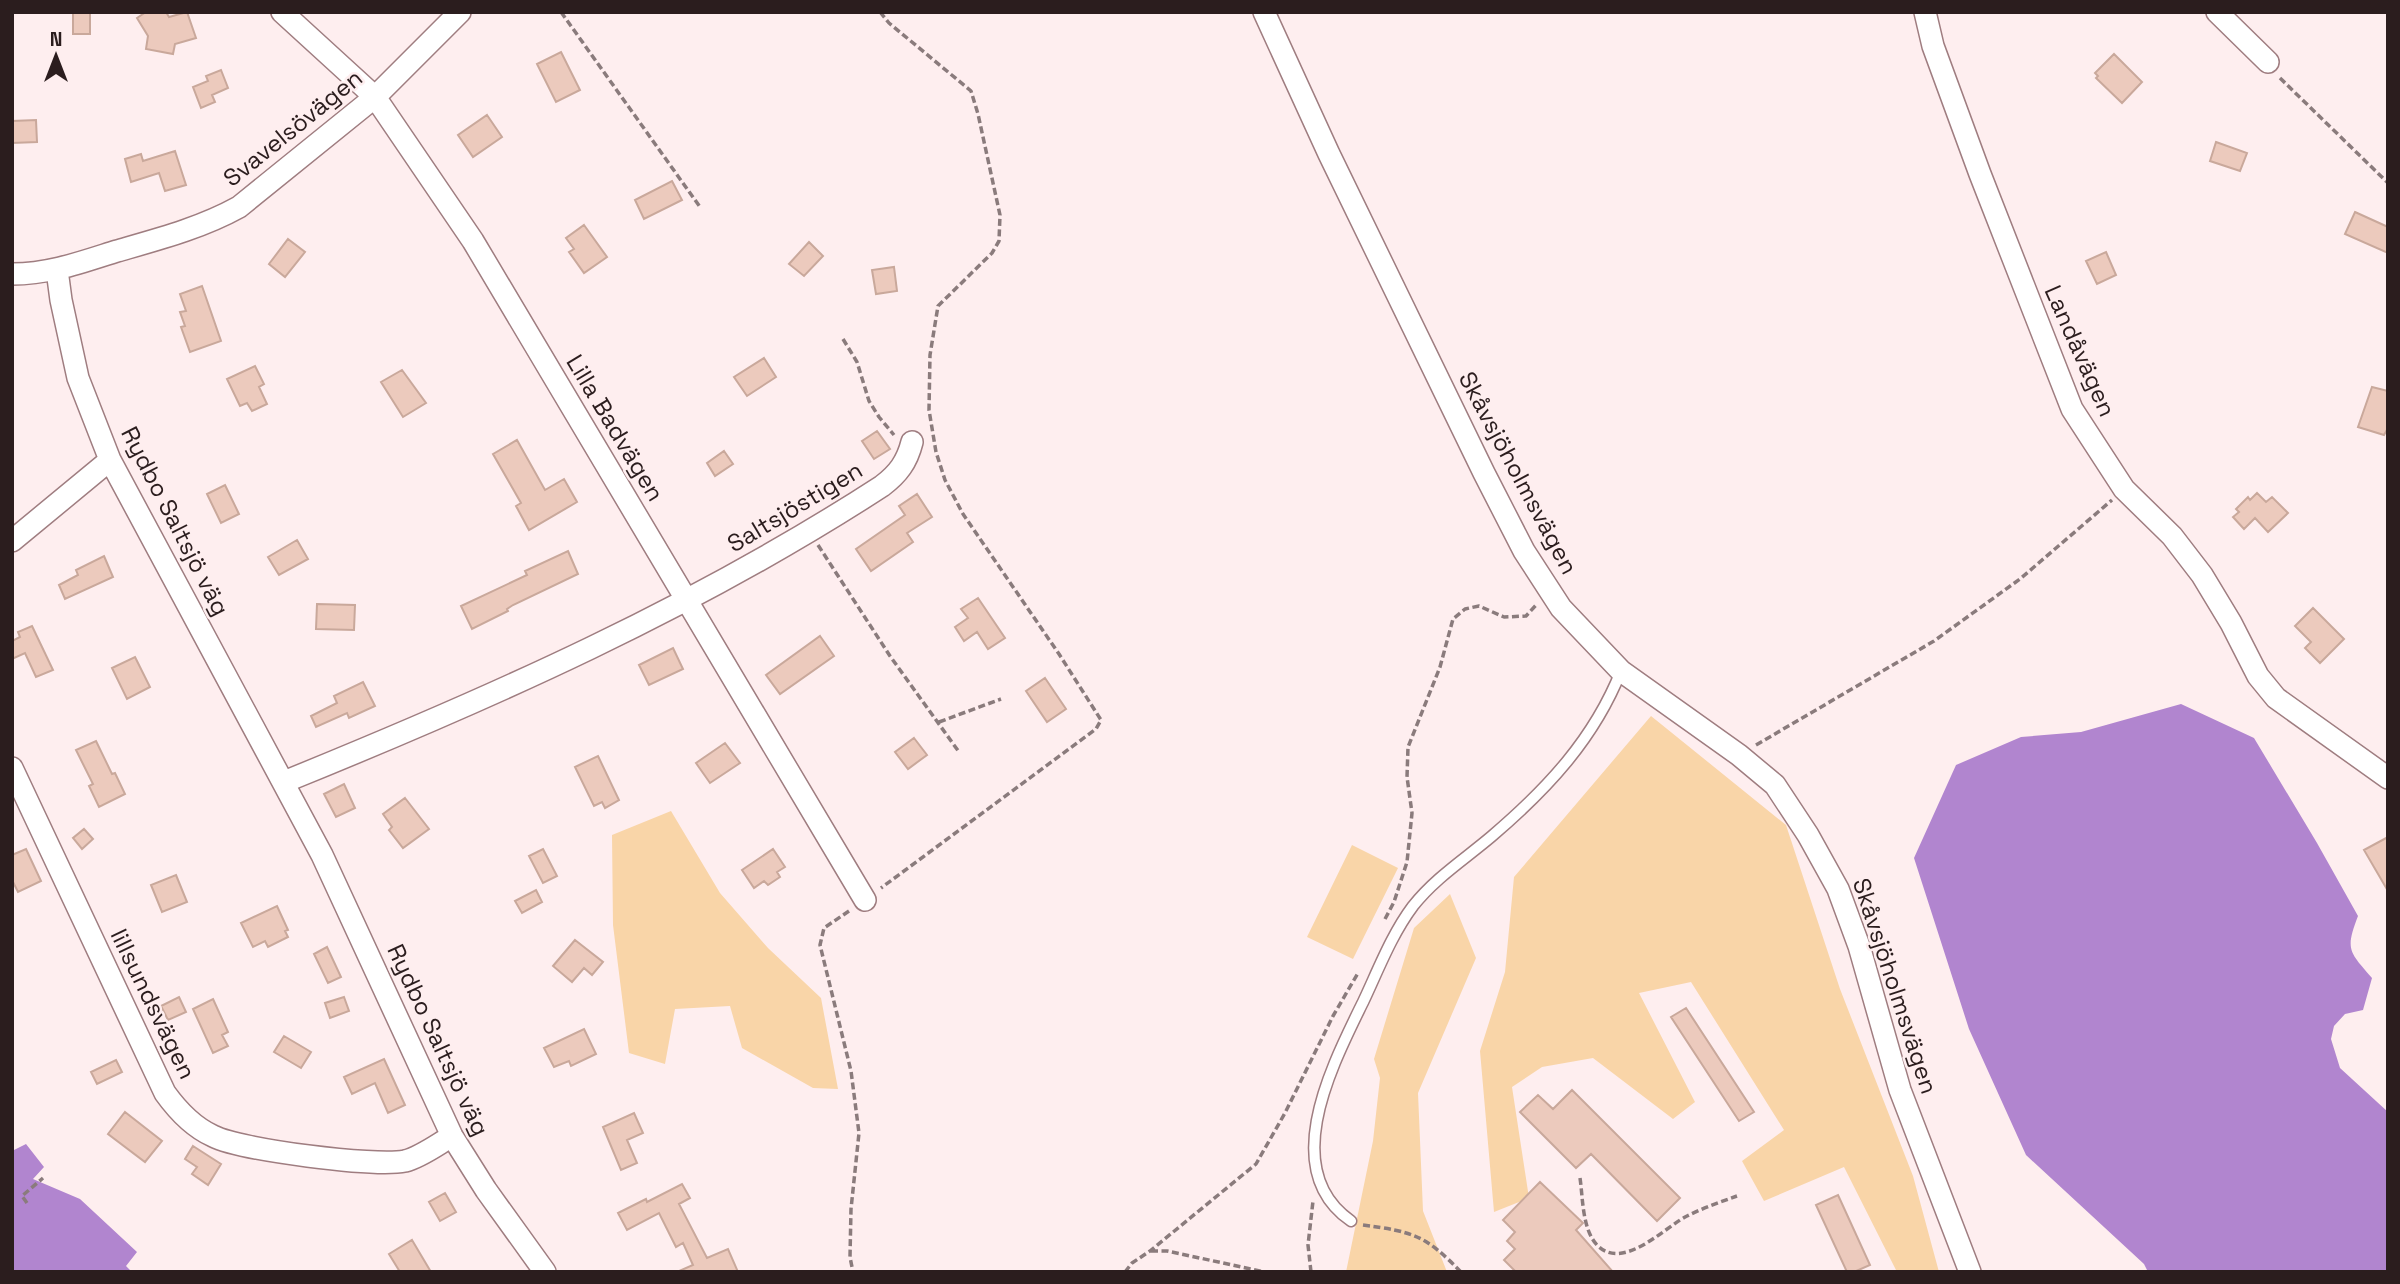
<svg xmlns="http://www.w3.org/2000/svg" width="2400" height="1284" font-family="'Space Grotesk',sans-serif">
	<rect width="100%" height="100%" fill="#feeeef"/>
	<path fill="#f9d5a8" d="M1651 716 1786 825 1840 989 1913 1176 1939 1272H1897L1844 1167 1764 1201 1742 1161 1784 1130 1691 982 1639 993 1695 1102 1673 1119 1593 1058 1542 1067 1512 1087 1529 1198 1494 1212 1480 1051 1505 972 1514 877Z
		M671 811 720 893 768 948 821 998 838 1089 813 1088 742 1048 730 1006 675 1009 665 1064 629 1053 613 925 612 835Z
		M1352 845 1398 868 1353 959 1307 937Z
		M1450 894 1476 958 1418 1093 1423 1211 1447 1272H1346L1373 1141 1380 1078 1374 1059 1414 928Z"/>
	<path fill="#b185cf" d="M2181 704 2254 738 2317 843 2358 916C2345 950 2349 951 2372 978L2363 1010 2345 1014 2334 1026 2331 1039 2340 1068 2388 1112V1272H2148L2144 1264 2026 1155 1969 1029 1914 858 1956 765 2021 737 2081 732Z
		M26 1144 44 1167 33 1179 80 1199 137 1252 126 1266 132 1272H12V1151Z"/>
	<path fill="#eccabd" stroke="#c9a89b" stroke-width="2" d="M146 12H166L169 17 187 12 196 38 175 44 173 54 146 49 148 36 137 18Z
		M73 13H90V34H73Z
		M561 52 580 90 556 102 537 64Z
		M2114 54 2142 82 2122 103 2096 78 2098 76 2095 73Z
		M221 70 228 88 212 95 215 102 201 108 193 87 208 81 206 76Z
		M487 115 502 137 473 157 458 135Z
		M36 120 37 142 12 143V121Z
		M2216 142 2247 153 2240 171 2210 161Z
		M175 151 186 185 165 191 159 173 131 182 125 159 141 154 143 161Z
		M672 181 682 200 644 219 635 200Z
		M2355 212 2388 227V253L2345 234Z
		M584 225 607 257 584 273 569 252 574 249 566 238Z
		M288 239 305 252 285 277 269 264Z
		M809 242 823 256 804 276 789 264Z
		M2106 252 2116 275 2097 284 2086 261Z
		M894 267 897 291 876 294 872 270Z
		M202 286 221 341 190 352 181 327 185 326 180 312 186 311 180 294Z
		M764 358 776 377 747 396 734 377Z
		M255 366 264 384 259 387 267 404 252 411 247 403 240 406 227 379Z
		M402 370 426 403 403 417 381 382Z
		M2372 387 2388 391V428L2384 435 2358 427Z
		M877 431 890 449 874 459 862 441Z
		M517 440 545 490 564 479 577 502 529 530 516 506 521 503 493 454Z
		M724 451 733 464 715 476 707 463Z
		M225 485 239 514 221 523 207 494Z
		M2257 493 2266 502 2272 497 2288 513 2268 532 2255 518 2244 529 2233 517 2239 512 2236 509 2248 497 2250 500Z
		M917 494 932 517 907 533 913 542 871 571 856 549 905 515 899 506Z
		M297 540 308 559 279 575 268 557Z
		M568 551 578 574 513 605 507 609 508 611 472 629 461 606 527 575 525 571Z
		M104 556 113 577 65 599 59 585 78 575 76 570Z
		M978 598 1005 638 988 649 977 632 964 641 955 627 968 618 961 609Z
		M317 604 355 605 354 630 316 629Z
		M2313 608 2344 639 2320 663 2305 648 2311 642 2295 626Z
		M32 626 53 670 36 677 25 653 12 659V641L20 637 18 632Z
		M820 636 834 656 780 694 766 675Z
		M673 648 683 669 649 685 639 665Z
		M135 657 150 687 127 699 112 668Z
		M1045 678 1066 709 1047 722 1026 691Z
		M363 682 375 706 349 718 347 713 316 727 311 716 337 703 334 696Z
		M914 738 927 755 908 769 895 752Z
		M96 741 112 774 115 773 125 794 99 807 89 786 93 784 76 750Z
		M725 743 740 763 710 783 696 763Z
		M598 756 619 800 605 808 602 802 594 806 575 767Z
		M344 784 355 808 336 817 324 794Z
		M405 798 429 829 403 848 389 830 392 827 383 814Z
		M84 829 93 839 82 849 73 838Z
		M2388 837V891L2364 850Z
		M26 849 41 881 18 892 12 880V855Z
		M543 849 557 876 543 883 529 856Z
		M773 849 785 867 777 872 780 877 768 885 764 881 754 888 742 870Z
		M176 875 187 902 162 912 151 885Z
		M536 890 542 902 522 913 515 901Z
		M277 906 288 930 285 931 288 937 268 947 265 941 253 947 241 923Z
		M575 940 603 962 592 975 584 968 572 982 553 966Z
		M327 947 341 977 328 983 314 954Z
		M179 997 186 1012 168 1020 161 1006Z
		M344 997 349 1011 330 1018 325 1003Z
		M213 999 228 1032 222 1035 228 1046 213 1053 193 1009Z
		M1686 1008 1754 1112 1739 1121 1671 1017Z
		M584 1029 596 1054 571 1066 569 1061 554 1067 544 1048Z
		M284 1036 311 1052 301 1068 274 1052Z
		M384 1059 405 1105 388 1113 375 1083 352 1094 344 1077Z
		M116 1060 122 1072 97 1084 91 1072Z
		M1572 1090 1680 1198 1657 1221 1591 1154 1576 1168 1520 1112 1538 1095 1553 1109Z
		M125 1112 162 1141 145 1162 108 1134Z
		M634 1113 643 1133 627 1140 637 1163 621 1170 603 1127Z
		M193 1146 221 1164 208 1185 192 1174 197 1167 185 1159Z
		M1540 1182 1583 1223 1576 1230 1613 1272H1516L1504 1260 1515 1249 1507 1241 1515 1232 1503 1220Z
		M682 1184 690 1198 679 1204 707 1258 728 1249 738 1272H677L693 1265 683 1243 676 1247 659 1213 627 1230 618 1213 646 1199 647 1202Z
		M445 1193 456 1212 440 1221 429 1202Z
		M1838 1195 1870 1265 1854 1272H1847L1816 1205Z
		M412 1240 431 1272H400L389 1254Z"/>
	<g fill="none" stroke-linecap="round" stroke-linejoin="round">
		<defs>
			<path id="lane" d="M1351 1221C1276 1169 1334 1062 1364 1000 1379 968 1392 934 1413 906 1435 878 1465 859 1492 836 1547 789 1594 739 1621 671"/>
			<path id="street" d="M282 12 375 97 473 241 865 900
				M1264 12 1329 154 1484 473 1524 551 1561 608 1621 671 1739 755 1775 785 1808 835 1838 889 1859 946 1900 1090 1970 1272
				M1925 12 1933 46 1980 174 2072 409 2124 489 2172 536 2202 575 2231 623 2258 676 2276 698 2388 778
				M2217 12 2268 62
				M57 270 61 300 78 378 110 460 322 855 452 1136 486 1190 545 1272
				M12 274C50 274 82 262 117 251 159 239 201 228 239 207L375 97 460 12
				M12 541 110 460
				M12 768 165 1093C178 1111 193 1127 213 1136 240 1150 375 1167 405 1161 421 1157 438 1144 452 1136
				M284 782C491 698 694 608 882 486 898 474 907 462 912 442"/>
		</defs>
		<use href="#lane" stroke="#9f7d80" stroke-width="13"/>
		<use href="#street" stroke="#9f7d80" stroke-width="24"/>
		<path stroke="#8a7b7c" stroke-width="3.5" stroke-dasharray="7 3.5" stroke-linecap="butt" d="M561 12 700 207
			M880 12 889 23 971 91 978 114 1000 215 999 241 992 253 938 306 930 355 929 410 936 452 945 480 963 514 1059 654 1101 720 1096 729 881 888
			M2280 78 2388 183
			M843 339 857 362 869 401 879 417 894 435
			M818 545 890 656 959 752
			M939 722 1001 699
			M1756 745 1934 641 2020 579 2112 500
			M849 911 824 928 820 945 851 1071 859 1133 851 1209 850 1257 853 1272
			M1385 919 1394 902 1407 862 1412 813 1407 777 1408 747 1440 667 1453 619 1465 609 1479 606 1504 617 1526 616 1537 604
			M1580 1178C1583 1198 1582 1229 1597 1245 1623 1272 1665 1227 1687 1216 1703 1208 1720 1202 1737 1196
			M27 1203 22 1196 43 1178
			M1363 1225C1414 1232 1425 1235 1461 1272
			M1151 1251H1167L1265 1272
			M1125 1272 1132 1263 1150 1251 1256 1164 1285 1113 1333 1016 1358 973
			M1311 1272 1308 1245 1313 1201"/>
		<use href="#lane" stroke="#fff" stroke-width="10"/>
		<use href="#street" stroke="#fff" stroke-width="21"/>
	</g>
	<g text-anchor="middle" stroke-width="5" stroke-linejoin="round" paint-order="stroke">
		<g font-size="24" fill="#2b1d1e" stroke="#feeeef">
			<text transform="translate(293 128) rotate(-39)" y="8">Svavelsövägen</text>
			<text transform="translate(2080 351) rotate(66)" y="8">Landåvägen</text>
			<text transform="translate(615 428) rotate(59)" y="8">Lilla Badvägen</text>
			<text transform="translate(1518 473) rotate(62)" y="8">Skåvsjöholmsvägen</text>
			<text transform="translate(795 507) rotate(-31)" y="8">Saltsjöstigen</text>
			<text transform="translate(175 521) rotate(63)" y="8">Rydbo Saltsjö väg</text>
			<text transform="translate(1895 986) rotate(72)" y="8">Skåvsjöholmsvägen</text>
			<text transform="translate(153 1004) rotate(64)" y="8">lillsundsvägen</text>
			<text transform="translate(438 1040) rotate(65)" y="8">Rydbo Saltsjö väg</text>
		</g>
	</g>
	<rect width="2400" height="1284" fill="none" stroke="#2b1d1e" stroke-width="28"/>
	<g transform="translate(56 56)" stroke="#feeeef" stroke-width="5" paint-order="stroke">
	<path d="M0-5L12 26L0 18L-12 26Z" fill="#2b1d1e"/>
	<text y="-10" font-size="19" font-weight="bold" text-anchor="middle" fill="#2b1d1e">N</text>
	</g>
</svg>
